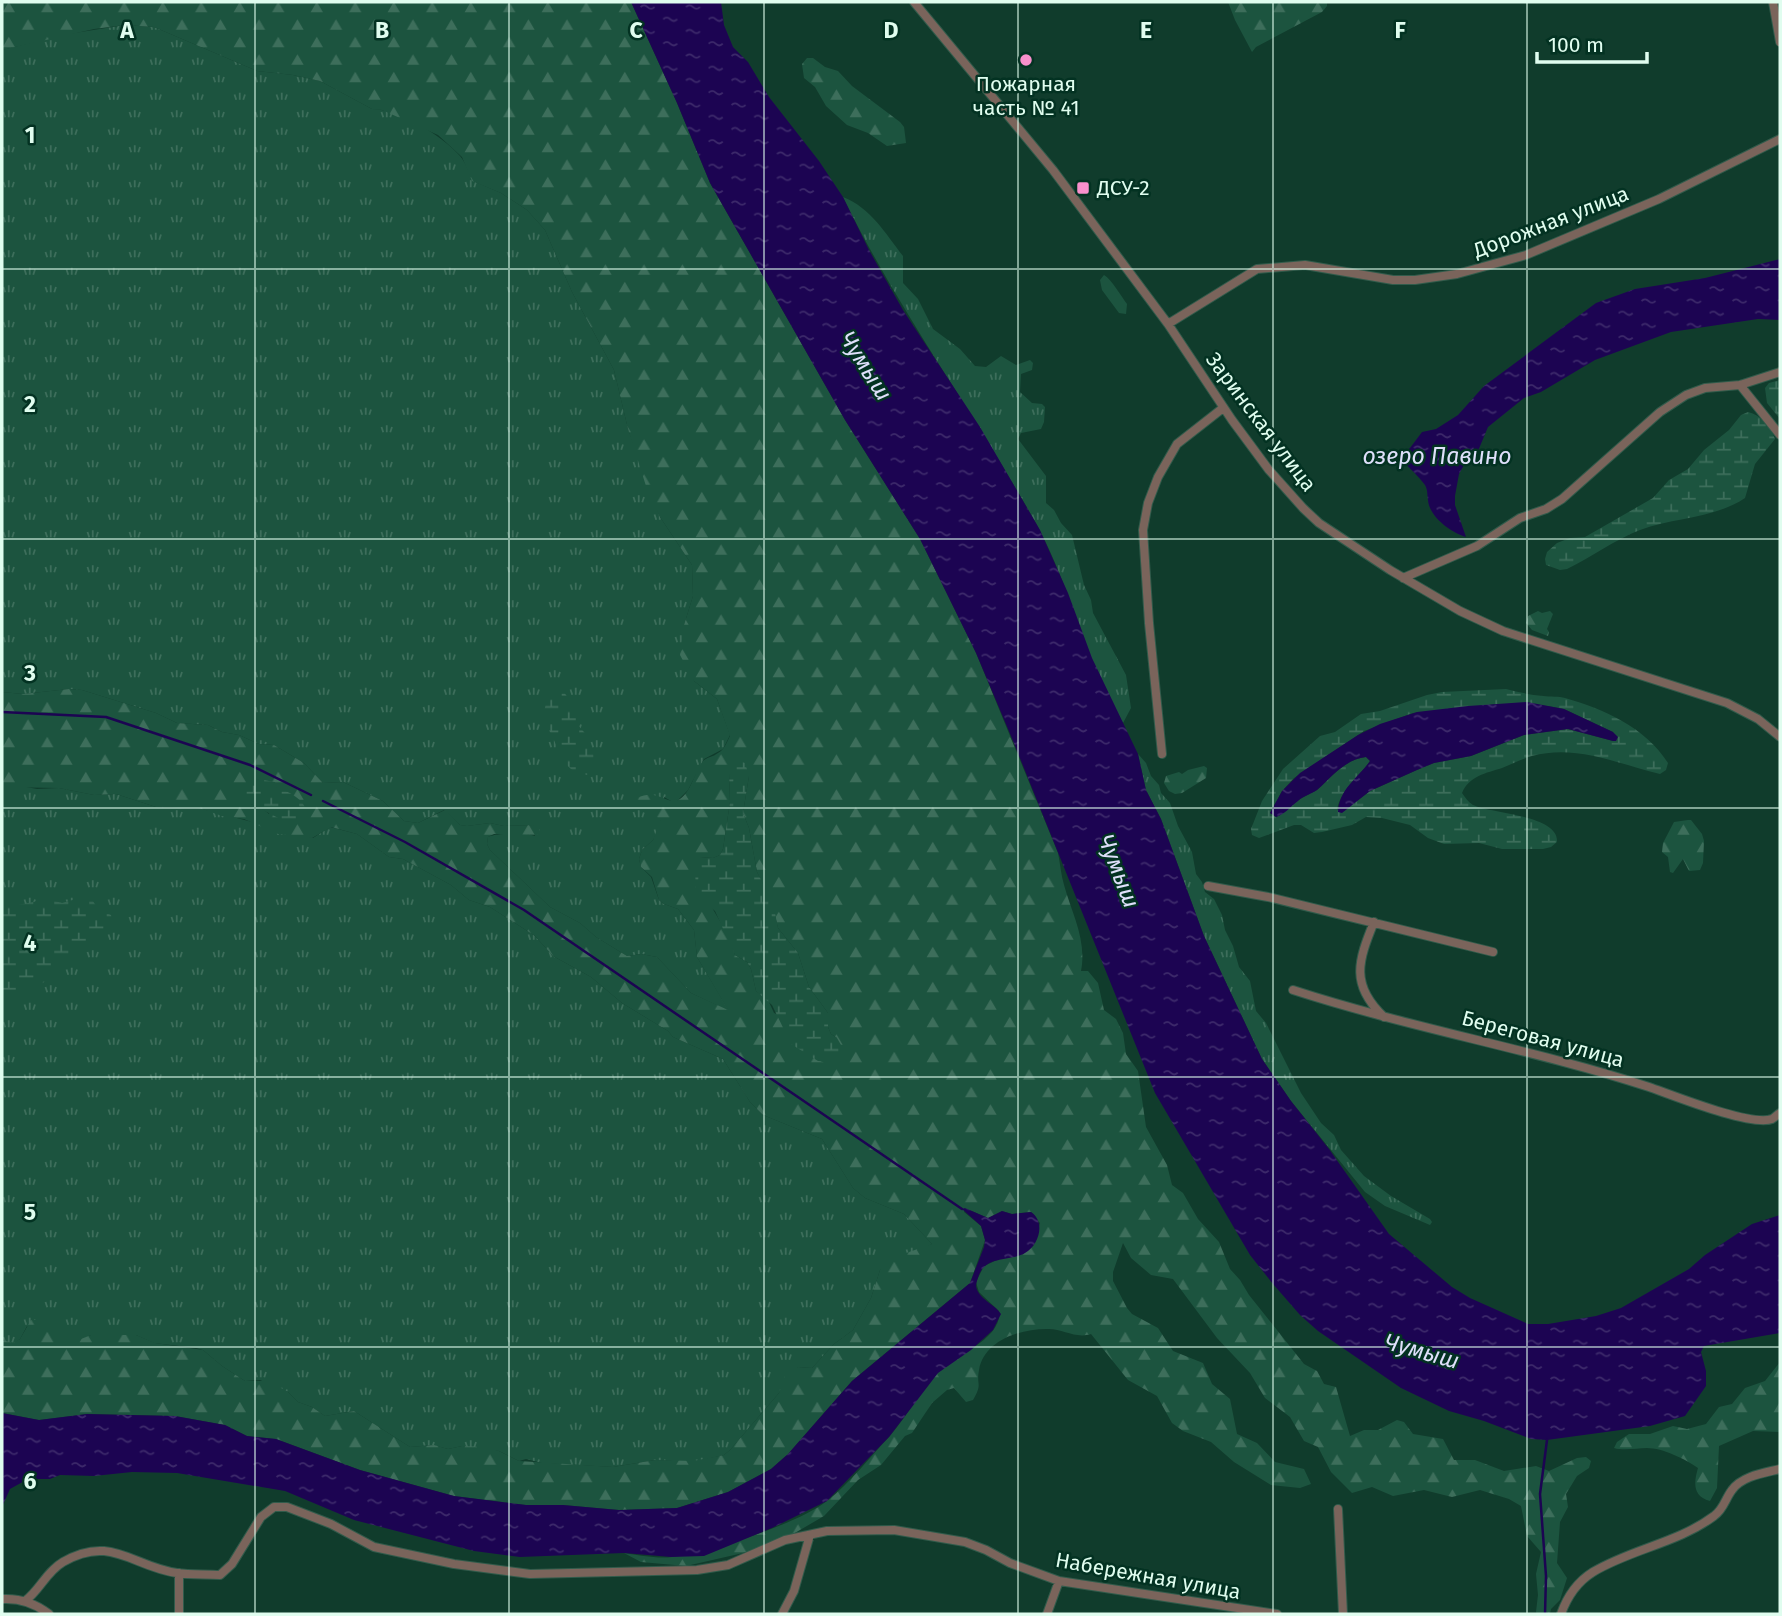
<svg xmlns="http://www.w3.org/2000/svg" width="1782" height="1616" font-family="'Fira Sans',sans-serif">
	<defs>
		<pattern id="grass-tufts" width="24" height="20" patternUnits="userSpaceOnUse" patternTransform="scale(1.75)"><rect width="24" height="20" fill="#1c543f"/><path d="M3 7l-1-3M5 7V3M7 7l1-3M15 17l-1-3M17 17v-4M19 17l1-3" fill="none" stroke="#3d6e5b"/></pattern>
		<pattern id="forest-firs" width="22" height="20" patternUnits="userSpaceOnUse" patternTransform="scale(1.75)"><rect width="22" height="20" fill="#1c543f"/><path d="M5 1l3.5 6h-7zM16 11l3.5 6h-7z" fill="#3d6e5b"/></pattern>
		<pattern id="wetland-marsh" width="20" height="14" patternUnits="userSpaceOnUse" patternTransform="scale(1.75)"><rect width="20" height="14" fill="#1c543f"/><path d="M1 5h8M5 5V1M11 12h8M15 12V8" fill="none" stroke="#3d6e5b"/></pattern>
		<pattern id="water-ripples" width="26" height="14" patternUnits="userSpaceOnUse" patternTransform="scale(1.75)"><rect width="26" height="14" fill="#1c0452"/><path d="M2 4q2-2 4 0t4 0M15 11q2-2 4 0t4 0" fill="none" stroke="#3d2a6b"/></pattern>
	</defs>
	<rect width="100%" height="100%" fill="#103c2c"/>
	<path fill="url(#grass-tufts)" d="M125 25 154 27 257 71 293 75 320 81 372 109C398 109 443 136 460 156 466 163 469 173 473 181L501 193 527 210 545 230 572 292 614 370 628 429 660 517 692 565 693 596 684 625 694 681 717 699 730 735 723 749 704 759 688 790 677 801H671L664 797 660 827 653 840 642 850 639 859 641 867 651 877 659 900 664 904 678 909 694 930 697 957 729 1011 691 993 657 957 641 954 627 956 596 937 580 923 550 907 490 850 487 844 488 837C497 833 526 832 535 836L533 825 504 826 490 823 467 826 460 825 444 810 418 823 404 821 383 801 343 782 323 783 304 763 274 745 259 744 239 735 222 732 208 725 177 723 156 713 82 690 69 689 23 694 2 692V50L62 35Z
		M843 197C871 208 885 233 903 256V283L918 299 933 329 960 349 975 366 986 367 1001 356 1016 365 1030 360 1033 363 1032 370 1021 374 1020 392 1032 403 1042 404 1045 407 1044 422 1041 429 1021 433 1018 439 1046 476V503L1054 510 1061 523 1072 535 1084 585 1091 600 1093 613 1126 675 1131 708 1123 723C1085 663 1072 590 1038 527 976 415 899 312 843 197Z
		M1138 754 1146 763 1151 776 1159 785 1161 793 1170 803 1178 826 1192 852 1196 874 1202 882 1205 892 1214 899 1222 915 1225 930 1233 946 1239 967 1250 981 1256 1011 1266 1023 1301 1093 1321 1123 1334 1135 1341 1150 1364 1176 1391 1196 1430 1219 1432 1222 1430 1225 1385 1206 1365 1192 1291 1101 1262 1059 1204 936 1161 819 1146 790Z
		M21 786 37 789 59 788 94 795 116 794 156 807 202 809 313 838 330 827 357 834 389 857 403 859 451 885 469 900 490 907 535 936 553 956 591 977 622 1003 668 1031 673 1037 723 1059 750 1102 763 1115 822 1139 853 1188 865 1198 904 1214 932 1244 880 1270 871 1298 853 1330 834 1344 812 1368 798 1367 779 1393 730 1450 724 1455 693 1462 655 1460 613 1467 542 1463 526 1459 519 1461 499 1451 462 1446 448 1449 433 1445 410 1447 354 1411 325 1416 312 1407 298 1402 288 1392 260 1380 245 1381 222 1366 203 1350 196 1348 154 1343 136 1335H91L76 1342 27 1326 20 1339 13 1344 2 1340V787Z"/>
	<path fill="url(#forest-firs)" fill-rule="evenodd" d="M2 2H631L677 103 710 183 845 420 920 539 976 653 1058 853C1060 863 1061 875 1064 885 1072 914 1087 940 1081 971H1088L1098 983 1104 1010 1116 1019 1123 1033 1126 1054 1138 1071 1146 1127 1167 1165 1172 1185 1183 1193 1198 1219 1219 1242 1230 1269 1240 1280 1249 1295 1304 1364 1317 1371 1324 1384 1336 1387 1350 1436 1364 1430H1378L1397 1420 1404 1422 1413 1434 1443 1439 1454 1460H1475L1504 1471 1536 1466 1549 1471 1577 1458 1586 1457 1591 1461 1589 1468 1577 1476 1566 1494 1568 1507 1560 1522 1557 1563 1567 1578 1560 1600 1551 1609 1550 1614H1537L1536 1612 1538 1595 1536 1574 1541 1552 1527 1536 1521 1506 1509 1499 1480 1490 1452 1497 1424 1490 1393 1496 1372 1487 1352 1493 1331 1472 1318 1447 1304 1441 1290 1417 1265 1398 1250 1373 1217 1338 1173 1279 1151 1275 1131 1258 1123 1243 1113 1272V1281L1127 1308 1132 1314 1158 1328 1173 1351 1203 1363 1212 1384 1230 1399 1237 1434 1257 1443 1275 1462 1304 1469 1311 1484 1300 1488 1271 1485 1234 1462 1211 1442 1183 1431 1172 1423 1157 1396 1128 1380 1091 1334C1076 1339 1063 1329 1049 1329 1022 1328 984 1340 979 1370 976 1386 983 1383 973 1400L966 1402 954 1388 947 1390 932 1403 912 1433 905 1436 881 1465 858 1480 824 1516 788 1537 743 1553 686 1566 641 1562 624 1553C639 1555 657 1559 672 1557 709 1552 798 1524 827 1501 850 1483 870 1457 890 1436 907 1416 920 1391 938 1372 955 1355 1003 1339 999 1311L979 1292 976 1282 984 1266 1006 1256 1020 1255 1034 1245 1040 1223 1031 1212 1012 1214 1002 1211 988 1218 965 1208 964 1212 981 1226 985 1240 970 1283 852 1381 788 1454 771 1469 728 1492 677 1508 619 1510 563 1505H526L454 1496 360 1470 276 1439 247 1436 225 1425 175 1416 87 1414 39 1420 2 1413V1340L13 1343 20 1339 31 1320 47 1319 69 1331 70 1338 76 1341 91 1335H136L155 1343 203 1350 222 1366 245 1381H269L288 1392 298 1402 312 1407 325 1416 354 1411 410 1447 434 1445 448 1449 462 1446 484 1447 499 1451 519 1461 613 1467 655 1460 693 1461 724 1455 730 1450 779 1393 785 1376 798 1367 812 1368 834 1344 853 1330 871 1298 880 1270 889 1259 932 1244 904 1214 865 1198 853 1188 822 1139 763 1115 750 1102 723 1059 673 1037 668 1031 622 1003 591 977 553 956 535 936 490 907 469 900 451 885 403 859 389 857 357 834 331 827 312 838 278 834 244 819 222 816 202 809 156 807 116 794 94 795 59 788 2 787V692L23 694 69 689 82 690 156 713 177 723 208 725 222 732 239 735 259 744 274 745 304 763 323 783 343 782 383 801 404 821 418 823 445 810 460 825 467 826 490 823 504 826 533 825 539 829 542 835 494 834 488 837 487 844 490 850 550 907 580 923 596 937 627 956 641 954 657 957 691 993 728 1010 697 957 694 930 678 909 664 904 659 900 652 877 641 867 639 859 642 850 653 840 661 819 640 811 637 798C656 789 664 802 675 801 690 798 694 772 703 761 707 757 713 757 718 753 724 750 727 742 730 736L717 699 694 681 680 655 684 625 693 596 692 565 660 517 646 486 628 429 614 370 572 292 545 230 527 210 501 193 472 181 462 157 438 135 382 110 372 109 320 81 293 75 257 71 154 27 125 25 94 29 2 50ZM729 773 749 776 743 813 749 828 757 872 772 903 778 928 798 953 809 987 828 1013V1027L831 1034 837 1038 774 1013 768 1000 756 991 751 969 747 962 735 955 727 933 711 906 700 857 713 858 720 855 723 849 730 802ZM257 779 277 788 269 814 264 810 251 804Z
		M1228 2H1327V6L1322 12 1256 47 1252 52 1235 20Z
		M807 58H813L825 67 838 71 852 86 900 122 904 127 906 143 887 146 868 133 847 125 826 106 815 87 804 78 802 64Z
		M1104 275C1112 280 1121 296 1127 304L1126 314 1119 313 1102 290 1100 280Z
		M1538 611 1542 613 1550 611 1553 614 1547 629 1549 632 1548 636 1532 630 1526 623 1528 616Z
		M1204 766 1207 768 1206 778 1182 793 1175 794 1169 791 1164 783 1166 776 1179 772 1182 774 1188 770Z
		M1688 820H1691L1702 834 1704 841 1703 863 1700 870 1689 871 1683 859 1673 873 1670 872 1668 857 1662 852 1663 843 1674 822Z
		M1780 1362V1432L1753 1431 1719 1446 1717 1488 1710 1501C1692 1496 1694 1482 1698 1468 1685 1459 1663 1448 1647 1448 1636 1448 1625 1451 1614 1448L1617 1442 1629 1434H1650L1673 1426 1687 1429 1706 1424 1719 1407 1732 1404 1745 1388 1765 1381Z"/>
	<path fill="url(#wetland-marsh)" fill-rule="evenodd" d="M1780 380V419L1767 403 1765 388 1769 383Z
		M1748 412C1761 415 1771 427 1775 439L1755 464 1745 498C1714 519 1674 517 1640 530 1614 540 1592 557 1567 569L1560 570 1546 565 1545 559 1547 552 1557 543 1570 538 1585 537 1653 498 1669 480 1688 469 1704 450 1729 430 1741 415Z
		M546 684 561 688 576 709 578 725 589 738 594 756 593 764 588 775C555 771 562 742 542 721L546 703 543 692Z
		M1506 689C1518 692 1531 695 1543 696 1550 697 1559 696 1565 698 1604 709 1645 727 1668 763L1666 770 1660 774C1618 764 1576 744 1532 756 1522 759 1512 764 1502 768 1486 773 1469 776 1462 793 1465 797 1468 802 1473 805 1492 814 1559 815 1557 842L1551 847 1543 849H1502L1479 843 1444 844 1428 838 1410 825 1382 818 1366 817 1352 825 1322 832 1314 833 1301 825H1294L1259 838 1252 835 1251 829 1262 801 1283 769 1320 736 1335 732 1361 714 1380 711 1427 695 1442 692ZM1500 704 1548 706 1564 709 1613 732V741L1568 729 1524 735 1471 756 1434 763 1417 770 1370 791 1342 812 1337 809C1342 788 1359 777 1370 761L1366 757C1344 760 1333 776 1317 790 1312 793 1307 795 1302 798 1292 803 1286 812 1276 817L1270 813 1282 791 1294 778 1364 731 1413 713Z
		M738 761 745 763 749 776 743 813 749 828 757 872 773 903 778 928 798 953 809 987 828 1013V1027L831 1034 837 1038 841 1045 839 1060 833 1064 818 1061 791 1044 772 1005 756 991 751 969 747 962 735 955 715 911 704 902 696 891 695 869 700 857 713 858 720 855 723 849 730 802 729 773Z
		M257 779 275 782 277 788C286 790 303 799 305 808 307 812 306 816 306 820L288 823 251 804 243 793 245 787Z
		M83 897 91 898 98 909 111 915C116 938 87 946 72 954 61 960 54 975 44 982 34 991 15 994 2 997V902L18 905 48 899 62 903Z"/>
	<path fill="url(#water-ripples)" d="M631 2H721L724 25 733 47 748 62 769 97 819 161 843 197 869 250 903 310 980 427 1040 530 1068 593 1092 658 1138 754 1146 790 1161 819 1204 936 1262 1059 1291 1101 1329 1149 1389 1234 1452 1287 1470 1298 1528 1324H1548L1596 1316 1621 1308 1689 1269 1705 1255 1752 1224 1780 1215V1333L1704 1346 1701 1352 1706 1371V1386L1685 1416 1650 1426 1547 1440 1531 1439 1484 1421 1449 1411 1401 1388 1318 1331 1300 1315 1273 1284 1250 1255 1155 1093 1013 741 976 653 920 539 845 420 710 183 677 103Z
		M1780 259V320L1758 319 1671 332 1595 360 1541 392 1524 398 1488 427 1478 451 1464 465 1459 474 1455 496V505L1466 537C1452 533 1429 517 1428 500 1427 494 1428 491 1425 485 1420 478 1408 466 1402 461L1403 453 1410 448 1422 432 1436 429 1458 415 1484 386 1596 303 1635 289 1705 278Z
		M1527 702 1564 709 1613 732 1618 737 1616 741H1613L1568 729 1524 735 1471 756 1434 763 1417 770 1370 791 1342 813 1338 812C1339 789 1358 778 1370 761L1366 757C1344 760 1333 776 1317 790 1311 794 1303 796 1298 801 1290 807 1285 814 1276 817L1270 813 1282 791 1300 773 1358 735 1380 724 1417 712 1468 706Z
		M965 1208 988 1218 1002 1211 1012 1214 1031 1212C1046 1222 1039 1245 1025 1253 1010 1262 987 1255 979 1275 978 1278 976 1283 976 1286 978 1299 995 1304 1001 1314L993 1330 971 1350 938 1373 889 1437 827 1501 772 1528 704 1556 671 1557 624 1553 520 1557 474 1551 354 1520 285 1491 177 1473 132 1472 94 1476 60 1475 50 1479H28L10 1489 2 1507V1413L39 1420 87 1414 175 1416 225 1425 247 1436 276 1439 360 1470 454 1496 526 1505H563L619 1510 677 1508 728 1492 771 1469 788 1454 852 1381 970 1283 984 1247 985 1240 981 1226 962 1209Z"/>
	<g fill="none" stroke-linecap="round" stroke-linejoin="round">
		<path stroke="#1c0452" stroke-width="2.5" d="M2 712 106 717 250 765 311 795
			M323 801 405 842 524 910 962 1209
			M1545 1614 1546 1576 1540 1494 1547 1440"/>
		<defs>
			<path id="minor" d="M914 2 1053 170 1168 324 1232 420 1269 470 1303 508 1319 523 1390 570 1460 611 1503 631 1727 703 1758 719 1780 737
				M1773 2 1780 42
				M1168 324 1257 269 1305 265 1393 280H1415L1457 274 1526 255 1659 199 1780 139
				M1740 385 1780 435
				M1403 578 1477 546 1520 518 1546 509 1562 499 1660 412 1686 395 1705 388 1740 385 1780 372
				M1162 754 1149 623 1143 530 1148 503 1158 477 1177 444 1223 408
				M1208 886 1268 897 1493 952
				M1374 922C1358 961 1350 985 1384 1017
				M1293 990C1410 1028 1532 1049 1649 1087 1672 1095 1751 1127 1772 1119 1774 1118 1778 1114 1780 1113
				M1338 1509 1343 1614
				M2 1599C20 1598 35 1603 49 1614
				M25 1601C40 1590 46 1572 63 1562 111 1534 133 1567 177 1573 191 1575 206 1574 220 1575L232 1564 261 1517 274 1507H287L331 1524 374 1547 454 1564 530 1574 697 1570 728 1565 785 1540 827 1531 894 1530 965 1542 986 1550 1010 1563 1059 1581 1277 1614
				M179 1614V1573
				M782 1614 794 1591 810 1535
				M1047 1614 1059 1581
				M1561 1614C1567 1597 1577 1582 1593 1572 1631 1549 1678 1543 1714 1516 1724 1509 1725 1499 1732 1490 1742 1476 1764 1473 1780 1469"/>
		</defs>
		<use href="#minor" stroke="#315b4b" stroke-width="10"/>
		<use href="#minor" stroke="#7a645b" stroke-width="8"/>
	</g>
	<path fill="none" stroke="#e0fdef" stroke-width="2" stroke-opacity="0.55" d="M255 2V1614M509 2V1614M764 2V1614M1018 2V1614M1273 2V1614M1527 2V1614M2 269H1780M2 539H1780M2 808H1780M2 1077H1780M2 1347H1780"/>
	<g fill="#f890cc" stroke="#033222" stroke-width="2.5">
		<circle cx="1026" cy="60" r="7"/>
		<rect x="1076" y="181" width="14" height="14" rx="3.5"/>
	</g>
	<g text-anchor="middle" stroke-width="5" stroke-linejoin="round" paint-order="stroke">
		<g font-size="21" fill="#e0fdef" stroke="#033222">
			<text x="1026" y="91">Пожарная<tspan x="1026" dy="24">часть № 41</tspan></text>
			<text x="1097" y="195" text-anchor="start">ДСУ-2</text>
		</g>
		<g font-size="21" fill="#e0fdef" stroke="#033222">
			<text transform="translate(1551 222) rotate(-21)" y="7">Дорожная улица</text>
			<text transform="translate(1261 422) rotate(53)" y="7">Заринская улица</text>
			<text transform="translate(1543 1039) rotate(15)" y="7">Береговая улица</text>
			<text transform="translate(1148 1576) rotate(10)" y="7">Набережная улица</text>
		</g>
		<g font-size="23" font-style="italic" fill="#dfe0fb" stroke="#033222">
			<text transform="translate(866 366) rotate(58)" y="8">Чумыш</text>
			<text x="1437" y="464">озеро Павино</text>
			<text transform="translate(1119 871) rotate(69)" y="8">Чумыш</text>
			<text transform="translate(1422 1351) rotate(16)" y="8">Чумыш</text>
		</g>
	</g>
	<g font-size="23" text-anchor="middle" font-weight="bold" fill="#e0fdef" stroke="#033222" stroke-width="5" stroke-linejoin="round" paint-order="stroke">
		<text x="127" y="38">A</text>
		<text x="382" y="38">B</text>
		<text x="636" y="38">C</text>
		<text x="891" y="38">D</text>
		<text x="1146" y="38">E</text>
		<text x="1400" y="38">F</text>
		<text x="30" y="143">1</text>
		<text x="30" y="412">2</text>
		<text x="30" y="681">3</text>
		<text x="30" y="951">4</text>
		<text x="30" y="1220">5</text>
		<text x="30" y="1489">6</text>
	</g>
	<rect width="1782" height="1616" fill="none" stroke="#e0fdef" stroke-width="7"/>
	<path d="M1537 52v10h110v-10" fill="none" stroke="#e0fdef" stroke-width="3.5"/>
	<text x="1548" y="52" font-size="21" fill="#e0fdef" stroke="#033222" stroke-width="5" paint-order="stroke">100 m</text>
</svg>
